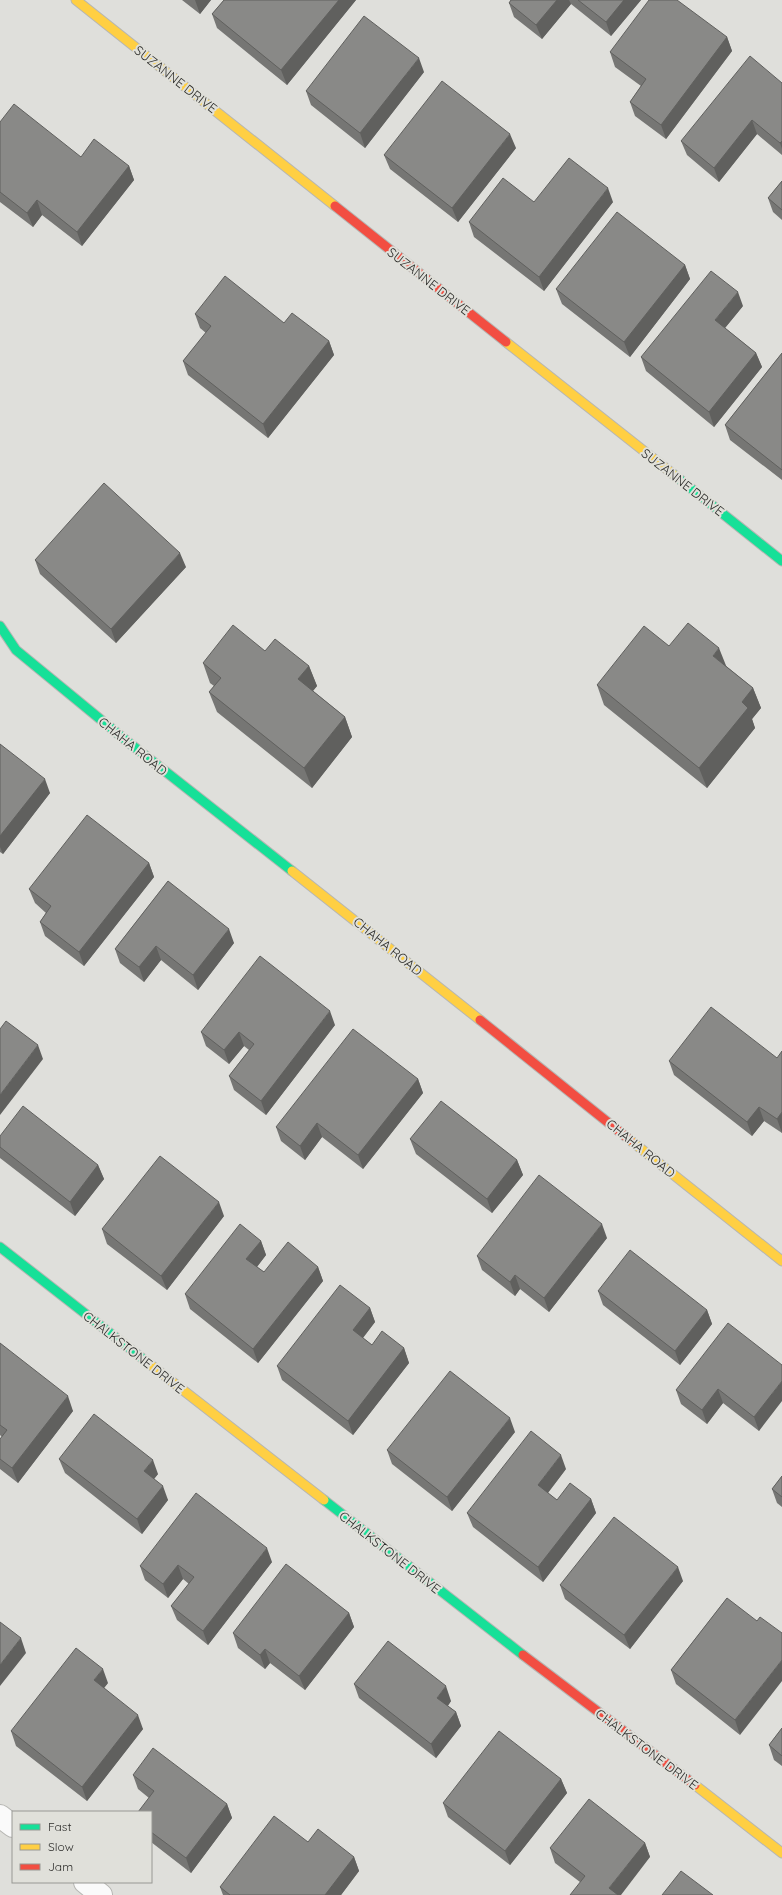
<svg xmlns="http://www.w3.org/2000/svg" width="782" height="1895" font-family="Quicksand,sans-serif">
	<rect width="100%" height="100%" fill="#dfdfdb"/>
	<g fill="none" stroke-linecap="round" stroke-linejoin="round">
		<defs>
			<path id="street" d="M0 1816 13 1826
				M85 1882 101 1895"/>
			<path id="fast" d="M673 474 782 561
				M0 626 16 650 128 742 292 871
				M0 1247 147 1362
				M324 1500 523 1655"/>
			<path id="slow" d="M76 0 335 206
				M506 342 673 474
				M292 871 480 1020
				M630 1140 782 1261
				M147 1362 324 1500
				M695 1785 782 1853"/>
			<path id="jam" d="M335 206 506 342
				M480 1020 630 1140
				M523 1655 695 1785"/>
		</defs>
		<use href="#street" stroke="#b6b6b3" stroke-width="24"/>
		<use href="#fast" stroke="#b6b6b3" stroke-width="11"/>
		<use href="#slow" stroke="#b6b6b3" stroke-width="11"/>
		<use href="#jam" stroke="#b6b6b3" stroke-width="11"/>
		<use href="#street" stroke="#fafafa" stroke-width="22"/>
		<use href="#fast" stroke="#16e098" stroke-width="9"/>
		<use href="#slow" stroke="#ffcf43" stroke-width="9"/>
		<use href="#jam" stroke="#f24e42" stroke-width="9"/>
	</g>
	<path fill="#767674" d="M182 0H211L200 14Z
		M224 0H356L287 85 217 28 212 14Z
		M511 0H641L611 36 571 4 542 39 514 17 509 3Z
		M727 37 732 51 666 139 635 116 630 102 641 86 615 67 610 52Z
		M424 72 365 148 311 105 306 91Z
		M782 83V155L757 134 719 182 687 155 681 141Z
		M0 122 81 157 129 166 134 180 82 246 42 215 33 227 0 202Z
		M516 148 458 222 390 169 384 155Z
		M782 181V220L773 212 768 198Z
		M534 202H613L544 291 474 237 469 222Z
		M685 265 690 279 630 357 562 304 556 289Z
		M743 306 725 328 756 353 762 367 714 427 646 371 641 357Z
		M195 314 284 323 329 341 334 355 268 438 188 375 183 361 206 333 200 328Z
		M782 353V480L730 440 725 425Z
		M35 560 186 567 116 643 40 574Z
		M669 646 726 666 753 688 761 708 752 719 755 728 707 788 604 705 597 685Z
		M265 651 309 666 317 686 313 691 345 717 352 737 312 788 217 712 209 692 214 686 210 683 203 663Z
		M0 744 50 793 3 854 0 852Z
		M149 863 154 877 84 966 45 936 40 922 46 913 35 903 29 889Z
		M168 881 234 943 198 990 161 960 144 982 120 963 115 949Z
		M335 1025 266 1115 234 1090 229 1076 249 1050 244 1046 229 1064 206 1046 201 1032Z
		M777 1058 782 1133 764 1121 752 1136 674 1075 669 1061Z
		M418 1079 423 1093 363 1169 322 1137 305 1160 281 1141 276 1127Z
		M0 1136 98 1165 104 1179 75 1216 0 1158Z
		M410 1139 517 1160 523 1175 492 1213 416 1154Z
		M224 1216 167 1290 107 1244 102 1229Z
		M607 1238 549 1312 520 1289 515 1296 482 1270 477 1256Z
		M261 1241 266 1255 257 1267 264 1272 318 1267 323 1281 258 1363 190 1309 185 1294Z
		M598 1291 707 1310 712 1324 680 1365 603 1305Z
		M370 1308 375 1322 363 1338 372 1345 404 1348 409 1363 353 1435 282 1380 277 1366Z
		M0 1343 73 1411 18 1483 0 1469V1439L2 1437 0 1435Z
		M782 1365 759 1431 723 1403 707 1424 681 1404 676 1390Z
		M515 1432 452 1511 392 1464 387 1450Z
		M59 1459 158 1474 154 1479 168 1500 142 1534 65 1473Z
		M566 1469 548 1493 557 1500 591 1499 596 1513 543 1582 473 1527 467 1513Z
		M782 1476V1507L777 1503 772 1489Z
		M272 1562 208 1645 177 1620 171 1606 189 1584 183 1579 168 1598 145 1580 140 1566Z
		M683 1581 630 1649 565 1599 560 1585Z
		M727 1598 740 1735 676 1684 671 1670Z
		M349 1613 354 1627 305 1690 270 1663 265 1669 238 1648 233 1633Z
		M108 1683 104 1688 143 1729 87 1801 16 1746 11 1731Z
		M354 1684 451 1701 448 1706 456 1712 461 1726 436 1758 359 1698Z
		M782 1728V1766L774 1760 769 1745Z
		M133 1775 227 1804 232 1818 191 1873 151 1842V1812L149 1798 138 1789Z
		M561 1779 567 1793 510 1865 448 1817 443 1803Z
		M645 1843 650 1857 580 1882 555 1863 550 1848Z
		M354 1857 359 1871 341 1895H223L220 1887Z"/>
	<path fill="#60605e" d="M195 0H211L200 14Z
		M339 0H356L287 85 281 70Z
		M557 0H569L571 4 542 39 536 25Z
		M624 0H641L611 36 606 22Z
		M727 37 732 51 666 139 661 125Z
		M419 58 424 72 365 148 360 133Z
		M752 120 757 134 719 182 714 168Z
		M510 134 516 148 458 222 452 208Z
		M782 141V149L780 143Z
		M129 166 134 180 82 246 77 232Z
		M608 188 613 202 544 291 539 277Z
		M37 200 42 215 33 227 27 213Z
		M685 265 690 279 630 357 624 342Z
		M738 292 743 306 720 334 715 320Z
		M329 341 334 355 268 438 263 424Z
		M756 353 762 367 714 427 709 412Z
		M180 553 186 567 116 643 111 629Z
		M719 648 727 668 713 656Z
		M309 666 317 686 306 699 298 679Z
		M753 688 761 708 752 719 755 728 707 788 699 768 742 702Z
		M345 717 352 737 312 788 304 768Z
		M45 779 50 793 3 854 0 847V836Z
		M149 863 154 877 84 966 79 952Z
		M229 929 234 943 198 990 193 975Z
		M156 946 161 960 144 982 139 967Z
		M330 1011 335 1025 266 1115 261 1101Z
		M239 1032 244 1046 229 1064 224 1050Z
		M38 1045 43 1059 0 1115V1095Z
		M418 1079 423 1093 363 1169 358 1155Z
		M759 1107 764 1121 752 1136 747 1122Z
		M782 1112V1133L777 1119Z
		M317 1123 322 1137 305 1160 300 1146Z
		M517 1160 523 1175 492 1213 487 1199Z
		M98 1165 104 1179 75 1216 70 1202Z
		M219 1202 224 1216 167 1290 161 1276Z
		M602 1224 607 1238 549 1312 544 1298Z
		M261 1241 266 1255 252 1273 246 1259Z
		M318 1267 323 1281 258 1363 253 1349Z
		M515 1275 520 1289 515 1296 510 1282Z
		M370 1308 375 1322 358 1344 353 1330Z
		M707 1310 712 1324 680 1365 675 1351Z
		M404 1348 409 1363 353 1435 348 1421Z
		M782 1381V1401L759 1431 754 1417Z
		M718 1389 723 1403 707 1424 702 1410Z
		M68 1396 73 1411 18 1483 12 1468Z
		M510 1418 515 1432 452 1511 447 1497Z
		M561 1455 566 1469 543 1499 538 1485Z
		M153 1460 158 1474 149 1485 144 1471Z
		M163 1486 168 1500 142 1534 137 1519Z
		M591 1499 596 1513 543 1582 538 1567Z
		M267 1548 272 1562 208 1645 203 1631Z
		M178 1565 183 1579 168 1598 163 1584Z
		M678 1567 683 1581 630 1649 624 1635Z
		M349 1613 354 1627 305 1690 299 1676Z
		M21 1638 26 1653 0 1686V1665Z
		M265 1649 270 1663 265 1669 260 1655Z
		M782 1660V1681L740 1735 735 1720Z
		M103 1669 108 1683 99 1694 94 1680Z
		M446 1686 451 1701 443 1712 437 1698Z
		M456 1712 461 1726 436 1758 431 1744Z
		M138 1715 143 1729 87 1801 82 1787Z
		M561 1779 567 1793 510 1865 505 1851Z
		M227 1804 232 1818 191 1873 186 1858Z
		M645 1843 650 1857 621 1895H612L609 1888Z
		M354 1857 359 1871 341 1895H325Z"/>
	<path fill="#898987" stroke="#60605e" d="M224 0H339L281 70 212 14Z
		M511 0H557L536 25 509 3Z
		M578 0H624L606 22Z
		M649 0H677L727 37 661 125 630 102 646 79 610 52Z
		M364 16 419 58 360 133 306 91Z
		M750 56 782 83V141L780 143 752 120 714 168 681 141Z
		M442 81 510 134 452 208 384 155Z
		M14 104 81 157 94 139 129 166 77 232 37 200 27 213 0 192V122Z
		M569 158 608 188 539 277 469 222 503 178 534 202Z
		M782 181V210L768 198Z
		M617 212 685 265 624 342 556 289Z
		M711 271 738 292 715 320 756 353 709 412 641 357Z
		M225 276 284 323 292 313 329 341 263 424 183 361 211 326 195 314Z
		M782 353V470L725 425Z
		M104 483 180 553 111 629 35 560Z
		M688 623 719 648 713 656 753 688 742 702 748 708 699 768 597 685 644 626 669 646Z
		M233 625 265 651 275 639 309 666 298 679 345 717 304 768 209 692 221 678 203 663Z
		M0 744 45 779 0 836Z
		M87 815 149 863 79 952 40 922 51 906 29 889Z
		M168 881 229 929 193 975 156 946 139 967 115 949Z
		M260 956 330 1011 261 1101 229 1076 254 1044 239 1032 224 1050 201 1032Z
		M711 1007 777 1058 782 1051V1112L777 1119 759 1107 747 1122 669 1061Z
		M6 1021 38 1045 0 1095V1029Z
		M353 1029 418 1079 358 1155 317 1123 300 1146 276 1127Z
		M441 1101 517 1160 487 1199 410 1139Z
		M23 1106 98 1165 70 1202 0 1147V1136Z
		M160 1156 219 1202 161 1276 102 1229Z
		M539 1175 602 1224 544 1298 515 1275 510 1282 477 1256Z
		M240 1224 261 1241 246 1259 264 1272 288 1242 318 1267 253 1349 185 1294Z
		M630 1250 707 1310 675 1351 598 1291Z
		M340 1285 370 1308 353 1330 372 1345 382 1331 404 1348 348 1421 277 1366Z
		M728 1323 782 1365V1381L754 1417 718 1389 702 1410 676 1390Z
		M0 1343 68 1396 12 1468 0 1459V1439L7 1430 0 1425Z
		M450 1371 510 1418 447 1497 387 1450Z
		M94 1414 153 1460 144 1471 163 1486 137 1519 59 1459Z
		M531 1431 561 1455 538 1485 557 1500 570 1483 591 1499 538 1567 467 1513Z
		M782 1476V1497L772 1489Z
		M196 1493 267 1548 203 1631 171 1606 194 1577 178 1565 163 1584 140 1566Z
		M614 1517 678 1567 624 1635 560 1585Z
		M286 1564 349 1613 299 1676 265 1649 260 1655 233 1633Z
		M727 1598 757 1621 760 1617 782 1633V1660L735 1720 671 1670Z
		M0 1622 21 1638 0 1665Z
		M388 1641 446 1686 437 1698 456 1712 431 1744 354 1684Z
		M76 1648 103 1669 94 1680 138 1715 82 1787 11 1731Z
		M782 1728V1756L769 1745Z
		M499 1731 561 1779 505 1851 443 1803Z
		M153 1748 227 1804 186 1858 151 1832V1812H138L154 1791 133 1775Z
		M589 1799 645 1843 609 1888 618 1895H570L585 1876 550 1848Z
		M274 1816 308 1842 318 1829 354 1857 325 1895H230L220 1887Z
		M681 1871 713 1895H662Z"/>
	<g text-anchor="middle" stroke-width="4" stroke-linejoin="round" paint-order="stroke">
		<g font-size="13" fill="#2c2c2a" stroke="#e0e0da">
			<text transform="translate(176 79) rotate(38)" y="5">SUZANNE DRIVE</text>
			<text transform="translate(429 281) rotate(38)" y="5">SUZANNE DRIVE</text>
			<text transform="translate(683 482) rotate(38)" y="5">SUZANNE DRIVE</text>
			<text transform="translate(133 746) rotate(39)" y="5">CHAHA ROAD</text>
			<text transform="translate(388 946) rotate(39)" y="5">CHAHA ROAD</text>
			<text transform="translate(641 1148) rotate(39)" y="5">CHAHA ROAD</text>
			<text transform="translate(134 1352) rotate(38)" y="5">CHALKSTONE DRIVE</text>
			<text transform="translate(390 1552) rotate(38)" y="5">CHALKSTONE DRIVE</text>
			<text transform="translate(647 1749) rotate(37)" y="5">CHALKSTONE DRIVE</text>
		</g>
	</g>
	<rect x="12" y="1811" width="140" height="72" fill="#e0e0da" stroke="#989894"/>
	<rect x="20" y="1824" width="20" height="6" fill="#16e098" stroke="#989894"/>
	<text x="48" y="1831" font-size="12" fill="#2c2c2a">Fast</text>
	<rect x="20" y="1844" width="20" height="6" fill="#ffcf43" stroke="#989894"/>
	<text x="48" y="1851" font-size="12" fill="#2c2c2a">Slow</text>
	<rect x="20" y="1864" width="20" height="6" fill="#f24e42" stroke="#989894"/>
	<text x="48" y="1871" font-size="12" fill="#2c2c2a">Jam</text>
</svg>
